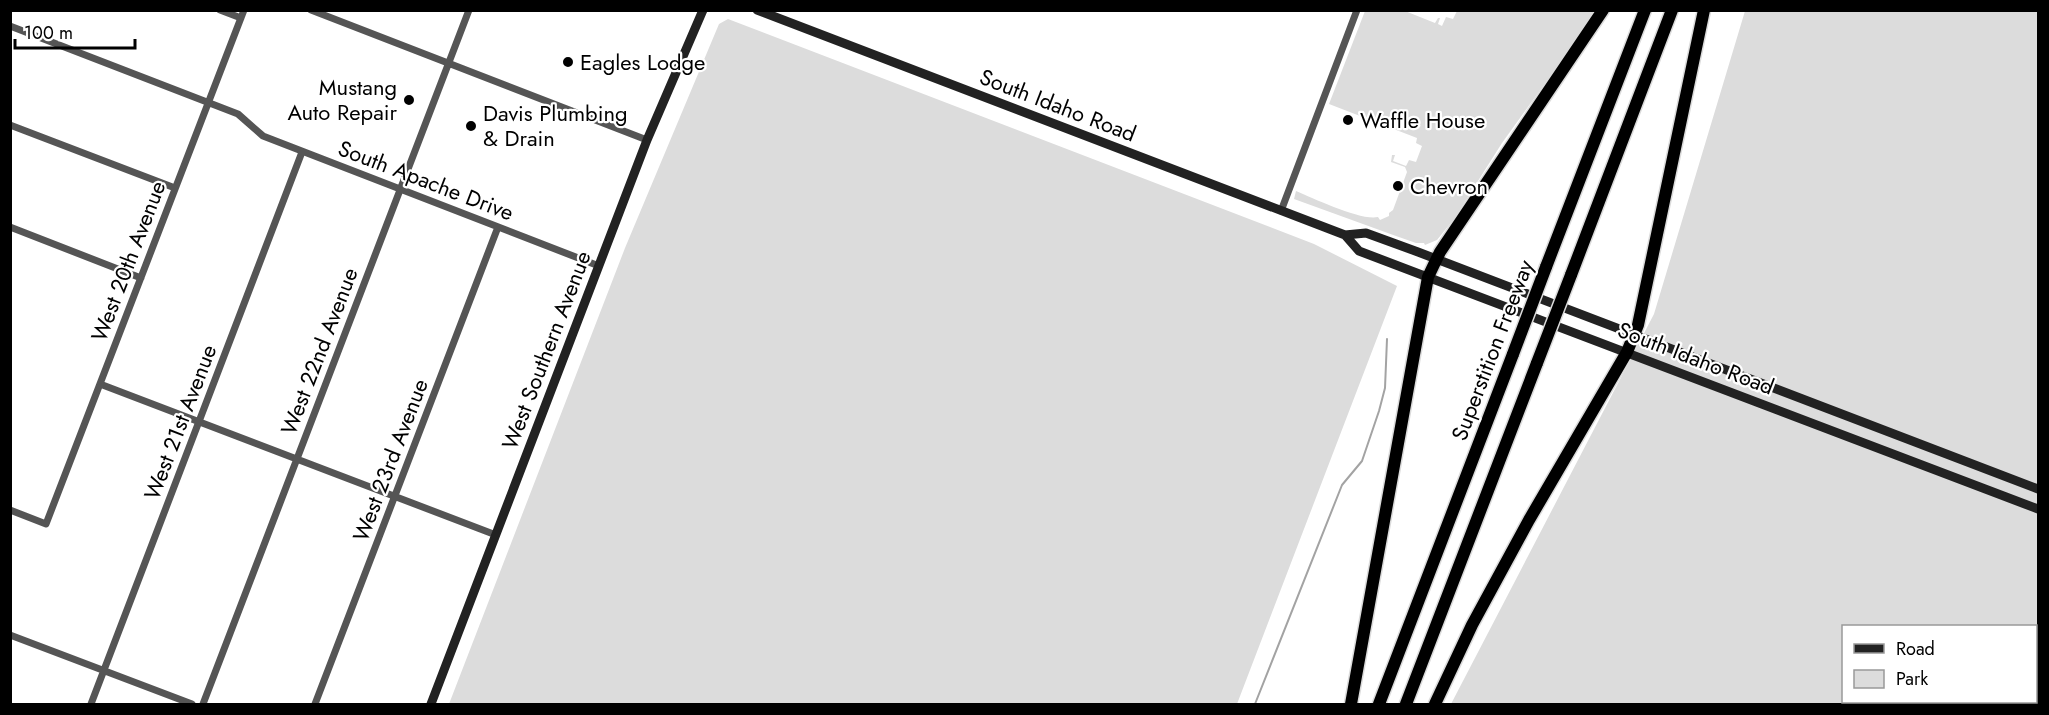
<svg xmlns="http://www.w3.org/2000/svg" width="2049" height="715" font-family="Jost,sans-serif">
	<rect width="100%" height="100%" fill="#fff"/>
	<path fill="#dcdcdc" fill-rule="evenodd" d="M1365 11H1405L1435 23 1438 18H1440L1438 24 1442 26 1446 17 1453 19 1457 11H1597L1502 143 1454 219 1437 240 1425 245 1424 243H1416L1396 236 1294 199 1296 191C1315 199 1361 221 1378 217L1380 220 1389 216V213L1393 210 1407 172 1405 167 1391 162 1392 155H1395L1393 161 1406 166 1409 160 1416 162 1422 146 1416 143 1417 138 1329 104Z
		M1745 11H2038V704H1451L1654 314ZM1844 626H2036V702H1844Z
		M728 19 1314 244 1397 286 1237 704H449L625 248 719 24Z"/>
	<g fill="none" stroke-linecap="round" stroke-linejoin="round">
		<path stroke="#a3a3a3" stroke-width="2" d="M1255 704 1342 485 1362 461 1379 411 1385 388 1387 339"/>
		<defs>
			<path id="highway" d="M1546 267 1645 10
				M1571 275 1672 10
				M1351 704 1428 277 1440 252 1603 10
				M1379 704 1513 354
				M1406 704 1537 363
				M1435 704 1472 625 1529 520 1627 352 1638 325 1704 10"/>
		</defs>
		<use href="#highway" stroke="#dbdbdb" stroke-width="15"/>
		<path stroke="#555" stroke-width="7" d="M220 10 241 18
			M311 10 647 140
			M10 26 238 114 263 136 599 266
			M10 125 175 188
			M1281 211 1357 10
			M10 227 141 278
			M100 384 496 535
			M10 510 46 524 244 10
			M10 635 192 704
			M91 704 302 152
			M203 704 469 10
			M315 704 498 227"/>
		<path stroke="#222" stroke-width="9" d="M757 10 1345 235 1366 233 1418 252 2038 489
			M1345 235 1359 251 2038 509
			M431 704 647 140 703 10"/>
		<use href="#highway" stroke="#000" stroke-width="12"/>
		<defs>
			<path id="highway-bridge" d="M1513 354 1546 267
				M1537 363 1571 275"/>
		</defs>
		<use href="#highway-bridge" stroke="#dbdbdb" stroke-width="15" stroke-linecap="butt"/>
		<use href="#highway-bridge" stroke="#000" stroke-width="12"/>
	</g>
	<g fill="#000" stroke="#fff" stroke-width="2">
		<circle cx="568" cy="62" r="6"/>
		<circle cx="409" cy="100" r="6"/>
		<circle cx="1348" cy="120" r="6"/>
		<circle cx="471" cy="126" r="6"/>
		<circle cx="1398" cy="186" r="6"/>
	</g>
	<g text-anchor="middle" stroke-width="4.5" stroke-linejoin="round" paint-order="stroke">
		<g font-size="22" fill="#000" stroke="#fff" text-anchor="start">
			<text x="580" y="70">Eagles Lodge</text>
			<text x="397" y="95" text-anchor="end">Mustang<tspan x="397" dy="25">Auto Repair</tspan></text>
			<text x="483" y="121">Davis Plumbing<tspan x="483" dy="25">&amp; Drain</tspan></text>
			<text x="1360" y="128">Waffle House</text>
			<text x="1410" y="194">Chevron</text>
		</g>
		<g font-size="22" fill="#000" stroke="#fff">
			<text transform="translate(1058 105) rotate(21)" y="8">South Idaho Road</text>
			<text transform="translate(426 180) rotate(21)" y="8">South Apache Drive</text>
			<text transform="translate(128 261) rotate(-69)" y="8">West 20th Avenue</text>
			<text transform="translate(546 350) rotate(-69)" y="8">West Southern Avenue</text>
			<text transform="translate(1492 350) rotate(-69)" y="8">Superstition Freeway</text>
			<text transform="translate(319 351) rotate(-69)" y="8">West 22nd Avenue</text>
			<text transform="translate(1696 358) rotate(21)" y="8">South Idaho Road</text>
			<text transform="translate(180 422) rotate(-69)" y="8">West 21st Avenue</text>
			<text transform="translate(390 460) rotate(-69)" y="8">West 23rd Avenue</text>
		</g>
	</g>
	<rect width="2049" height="715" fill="none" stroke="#000000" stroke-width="24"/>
	<rect x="1842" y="625" width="195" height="78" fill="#ffffff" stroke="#999999" stroke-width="1.5"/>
	<rect x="1854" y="644" width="30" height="9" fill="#222222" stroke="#999999" stroke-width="1.5"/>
	<text x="1896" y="655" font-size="18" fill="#000000">Road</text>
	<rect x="1854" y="670" width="30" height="18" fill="#dcdcdc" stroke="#999999" stroke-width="1.5"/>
	<text x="1896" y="685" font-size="18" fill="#000000">Park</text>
	<path d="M15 39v9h120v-9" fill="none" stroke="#000000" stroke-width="3"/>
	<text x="24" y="39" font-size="18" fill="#000000" stroke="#ffffff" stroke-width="4.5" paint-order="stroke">100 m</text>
</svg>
